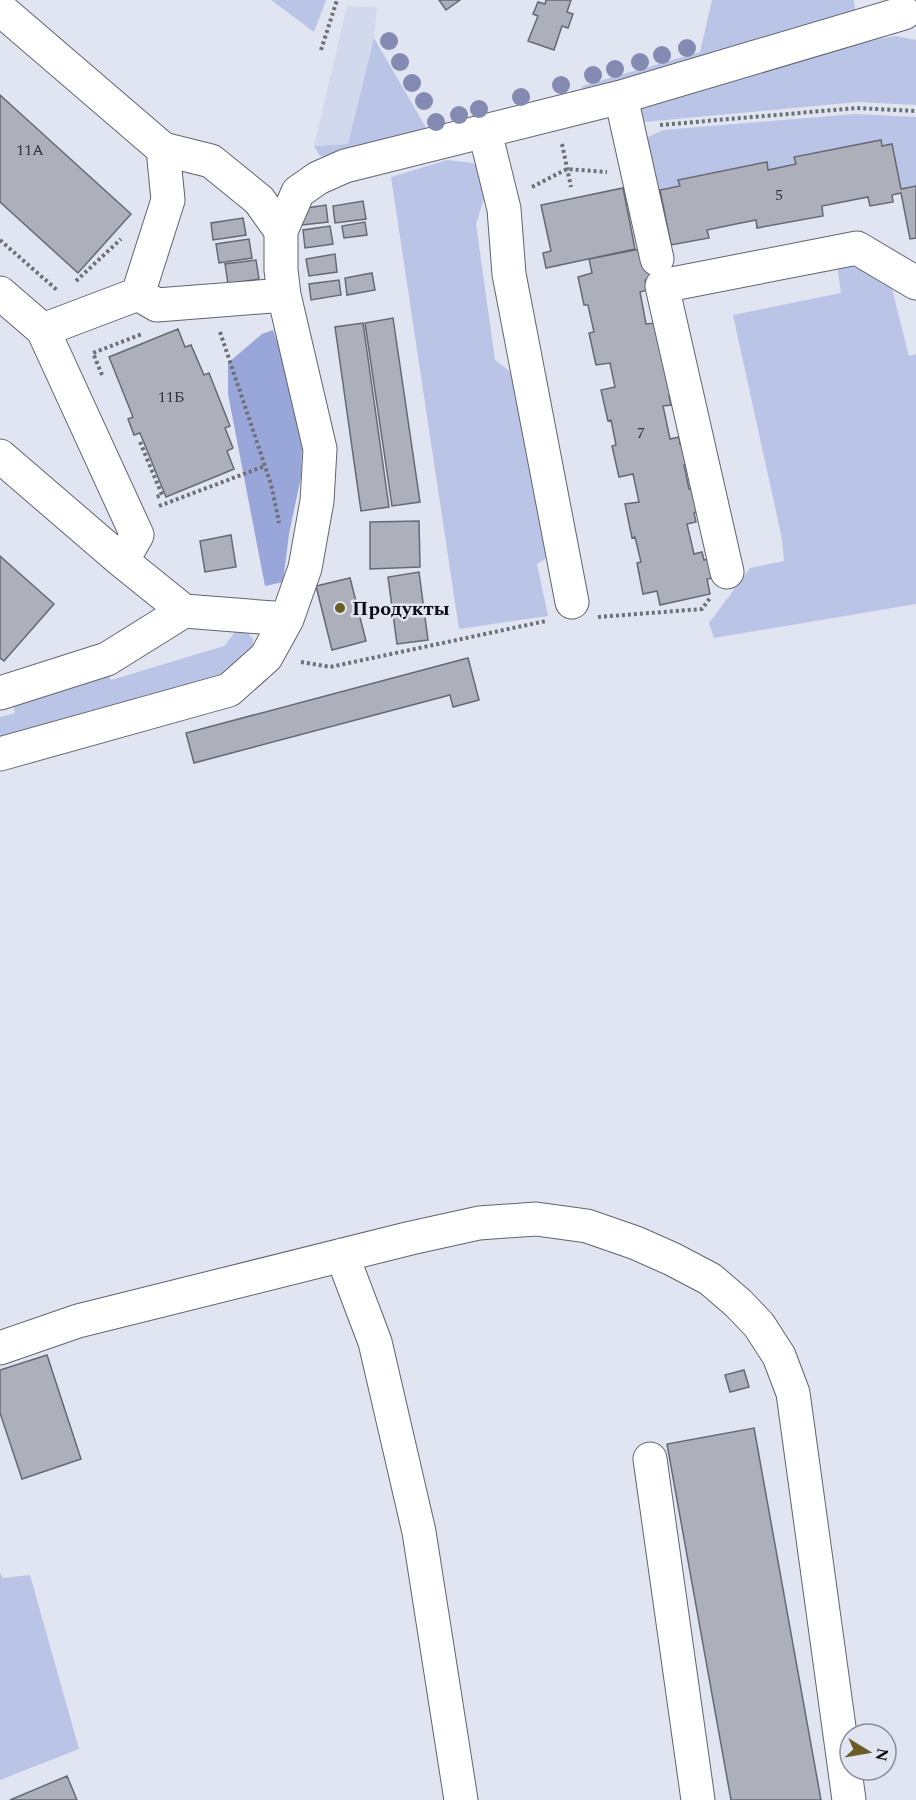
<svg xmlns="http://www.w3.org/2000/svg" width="916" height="1800" font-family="Spectral,serif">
	<rect width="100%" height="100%" fill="#e1e5f1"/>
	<path fill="#d3d9ec" d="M347 6 377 7 374 38 348 144 314 146Z"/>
	<path fill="#bac4e6" d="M271 0H326L314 32Z
		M712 0H854L855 11 583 92 582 86 700 52Z
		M895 36 916 40V105L858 102 634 123 636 105 870 41Z
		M374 38 428 131 342 154 320 156 314 146 348 144Z
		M855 114 916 117V186L901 189 892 144 794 157 796 164 768 170 766 163 679 180 680 186 649 193 639 141 663 130Z
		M447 160 473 163 484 172 488 186 476 224 495 360 517 377 554 554 537 564 548 616 459 629 391 177Z
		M858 262 890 281 909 356 916 354V604L714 638 709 623 750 568 784 561 782 539 733 315 841 293 837 265Z
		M244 628 253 639V647L237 665 214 678 0 742V717L15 713 13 704 107 672 111 680 224 646 236 631Z
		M0 1573 3 1578 30 1575 79 1749 0 1780Z"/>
	<path fill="#99a6da" d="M273 330 282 356 302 448 301 477 289 534 283 582 265 586 228 394V363L262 334Z"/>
	<path fill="#adb0bb" stroke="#666974" stroke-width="1.5" d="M439 0H460L446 10Z
		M546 0H571L567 12 573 14 568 28 562 26 554 50 528 41 538 16 533 14 538 2 545 4Z
		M0 95 131 214 78 273 0 202Z
		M881 140 882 146 892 144 901 189 916 186V238L910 239 901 193 892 195 893 202 870 206 868 197 822 206 823 216 757 228 756 220 731 225 707 230 709 238 671 245 660 190 680 186 678 180 767 162 768 170 796 164 794 157Z
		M623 188 635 249 546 268 543 253 551 251 541 205Z
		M363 201 366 219 335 223 333 206Z
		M326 205 328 222 302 225 300 209Z
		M243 218 246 235 213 240 211 223Z
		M365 222 367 235 344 238 342 226Z
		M330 226 333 244 305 248 303 230Z
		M249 239 252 258 219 263 216 244Z
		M640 249 648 261 651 279 645 280 647 290 640 292 646 324 655 323 675 395 669 396 671 405 663 406 670 439 679 437 680 444 685 443 689 463 684 465 689 489 694 488 699 511 694 513 696 522 687 524 694 554 702 552 704 560 709 559 713 578 707 579 710 594 660 605 657 591 643 594 637 563 641 562 635 537 632 538 625 504 639 502 633 474 619 477 612 446 616 445 611 420 608 421 601 390 615 387 610 363 596 365 589 333 594 332 588 305H584L578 277 592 273 589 259Z
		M335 254 337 272 309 276 306 259Z
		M256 260 259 279 228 284 225 264Z
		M372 273 375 290 347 295 345 278Z
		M339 280 341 295 311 300 309 284Z
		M393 318 420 502 392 506 365 323Z
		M363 323 389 507 361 511 335 327Z
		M178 329 185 347 191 345 204 375 209 373 230 426 225 428 233 448 227 451 234 469 166 497 140 433 134 435 128 419 133 417 109 357Z
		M419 521 420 567 370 569V522Z
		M231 535 236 567 205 572 200 541Z
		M0 556 54 604 4 661 0 658Z
		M419 572 428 640 397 644 388 577Z
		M350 578 366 641 332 650 316 586Z
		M468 658 479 700 453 707 450 695 194 763 186 733Z
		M47 1355 81 1459 22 1479 0 1413V1370Z
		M744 1370 749 1387 730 1392 725 1375Z
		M754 1428 821 1800H731L667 1444Z
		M67 1776 77 1800H10Z"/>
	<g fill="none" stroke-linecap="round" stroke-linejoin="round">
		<defs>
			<path id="minor" d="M0 9 163 149 168 200 138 294
				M621 97 657 259
				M485 132 504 209 509 274 572 602
				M163 149 211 161 259 200 281 231
				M0 293 43 330
				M284 295 157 305 138 294 43 330 137 535 122 561 184 611 287 619
				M0 456 122 561
				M727 572 662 286 857 248 916 283
				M0 693 107 659 184 611
				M0 754 229 690 266 657 287 619 305 568 317 501 320 449 284 295 281 270V231L298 192 318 178 345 166 621 97 904 13
				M342 1255 375 1342 419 1532 461 1800
				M0 1348 78 1321 411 1238 479 1223 536 1219 587 1226 636 1243 672 1259 710 1279 738 1303 759 1325 779 1356 793 1393 849 1800
				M650 1459 698 1800"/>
		</defs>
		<use href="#minor" stroke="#61646e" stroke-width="35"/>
		<path stroke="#6d7077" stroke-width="4" stroke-dasharray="3 3" stroke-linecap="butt" d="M321 50 337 0
			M660 125 857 108 916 111
			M562 144 571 187
			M532 187 567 169 607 172
			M0 240 58 291
			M76 281 121 239
			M220 332 271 484 279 523
			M102 375 93 353 142 334
			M140 442 162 495 156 497
			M159 506 265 466
			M598 617 702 609 710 598
			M301 662 330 667 546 621"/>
		<use href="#minor" stroke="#fff" stroke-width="33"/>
	</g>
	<g fill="#838bb3">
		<circle cx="389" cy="41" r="9"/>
		<circle cx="687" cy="48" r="9"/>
		<circle cx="662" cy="55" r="9"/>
		<circle cx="400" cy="62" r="9"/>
		<circle cx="640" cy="62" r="9"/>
		<circle cx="615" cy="69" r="9"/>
		<circle cx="593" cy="75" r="9"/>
		<circle cx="412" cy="83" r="9"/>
		<circle cx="561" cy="85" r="9"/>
		<circle cx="521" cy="97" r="9"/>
		<circle cx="424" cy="101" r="9"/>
		<circle cx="479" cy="109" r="9"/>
		<circle cx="459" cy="115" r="9"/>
		<circle cx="436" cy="122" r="9"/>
	</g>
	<circle fill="#6a5b28" stroke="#e1e5f1" stroke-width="2" cx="340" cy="608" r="6"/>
	<g text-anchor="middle" stroke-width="5" stroke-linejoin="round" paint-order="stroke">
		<g font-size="16" fill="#34353b">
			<text x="30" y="155">11А</text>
			<text x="779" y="200">5</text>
			<text x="171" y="402">11Б</text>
			<text x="641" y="438">7</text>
		</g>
		<g font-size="20" font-weight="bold" fill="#0b0c10" stroke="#e1e5f1" text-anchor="start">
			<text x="352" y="615">Продукты</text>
		</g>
	</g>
	<g transform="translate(868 1752) rotate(101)"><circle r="28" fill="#e1e5f1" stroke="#8b8e97" stroke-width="1.5"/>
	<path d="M0-4.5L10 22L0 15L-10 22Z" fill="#6a5b28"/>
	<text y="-9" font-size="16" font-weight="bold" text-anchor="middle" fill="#0b0c10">N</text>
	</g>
</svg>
